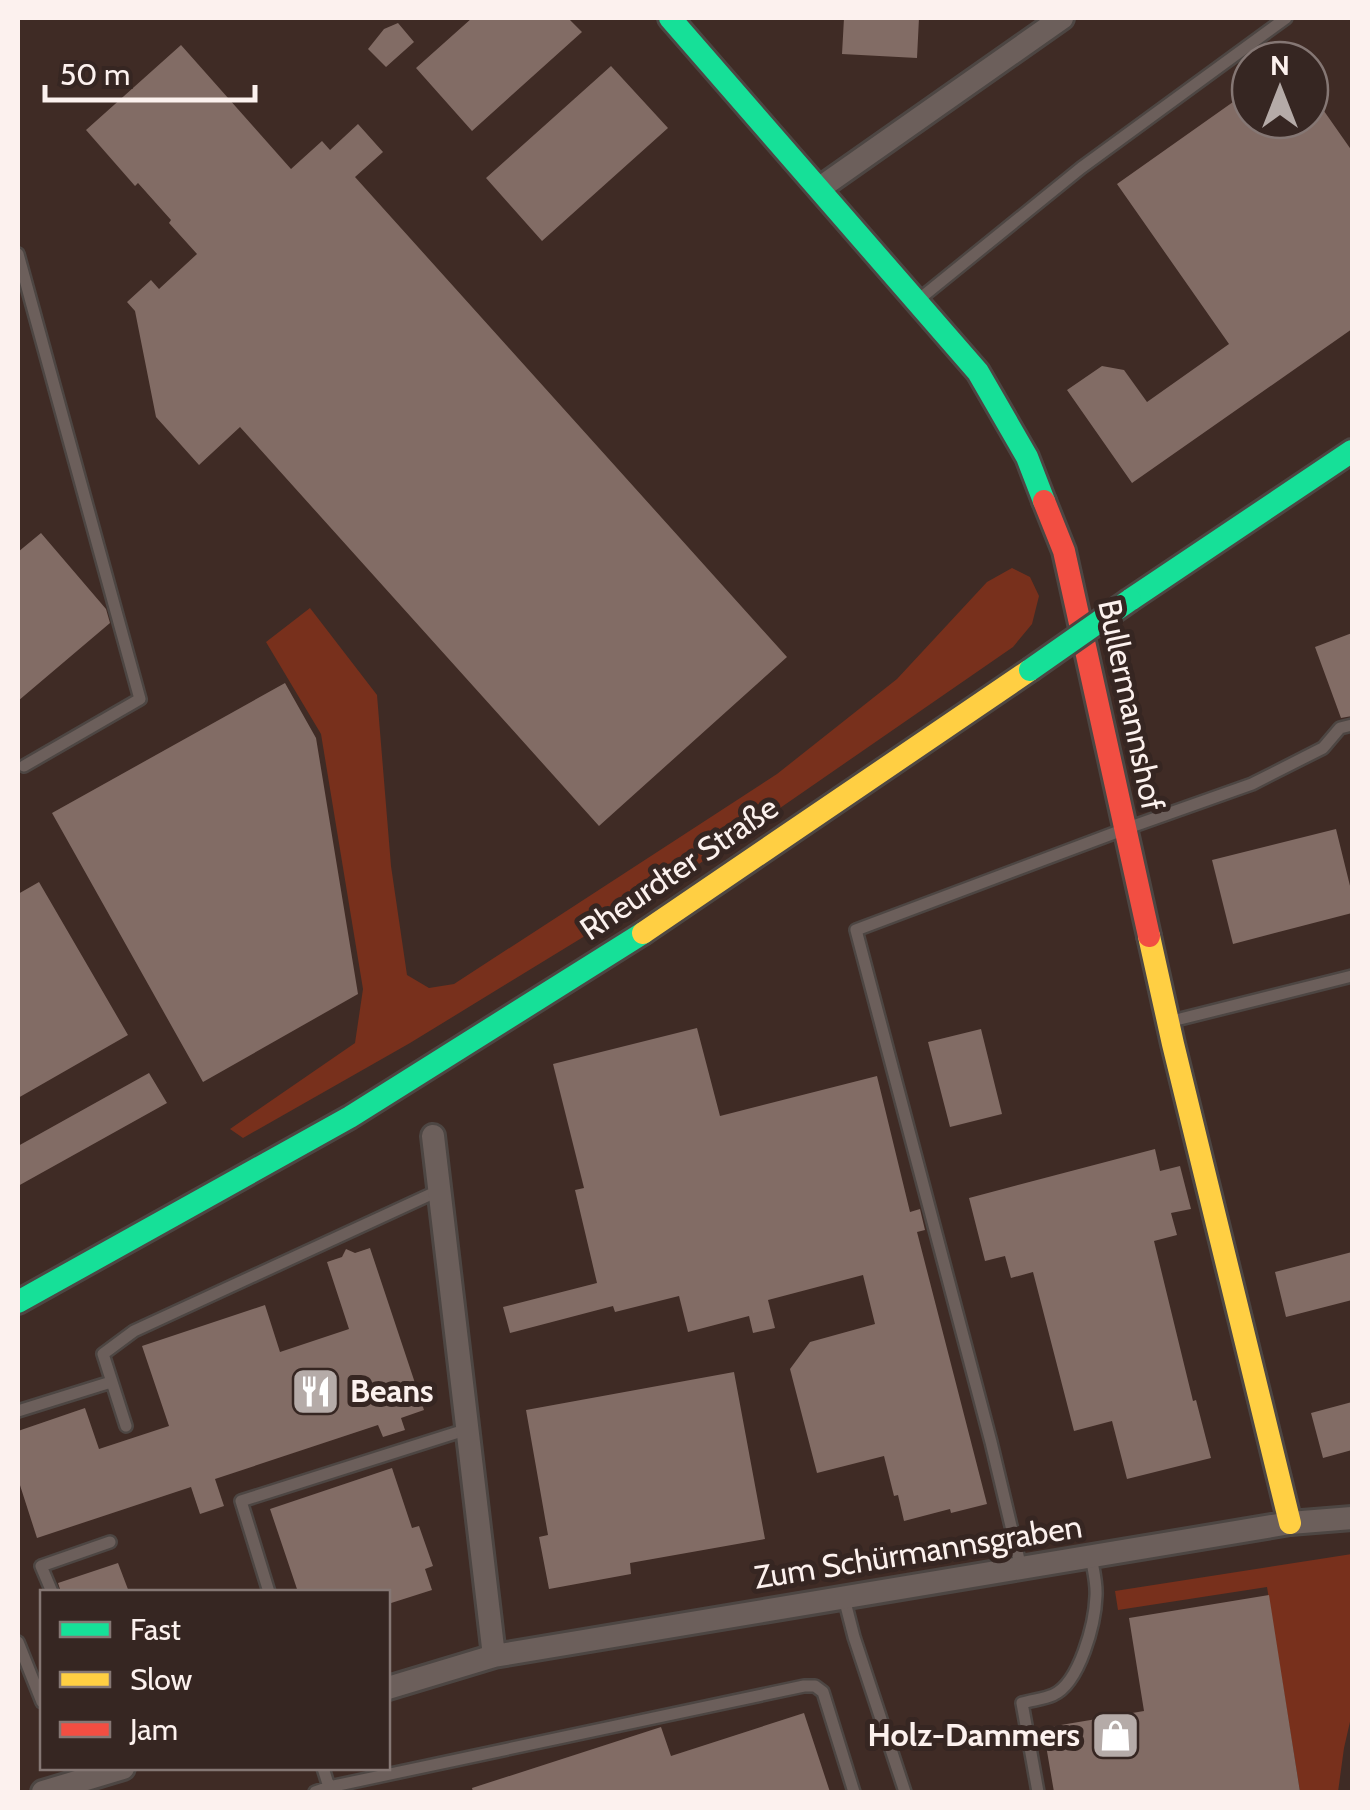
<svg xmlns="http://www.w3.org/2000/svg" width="1370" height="1810" font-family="Cabin,sans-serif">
	<rect width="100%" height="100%" fill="#322926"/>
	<path fill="#3f2b25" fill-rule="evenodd" d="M18 18H1352V1792H18ZM1250 60H1310V120H1250ZM42 1592H388V1768H42Z"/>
	<path fill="#78301c" d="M1012 568 1030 577 1039 596 1032 624 1013 647 670 884 410 1043 243 1138 230 1129 355 1043 363 989 321 734 266 642 310 608 377 695 391 866 407 975 429 988 454 984 777 774 897 679 987 582Z
		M1352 1554V1713L1344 1748 1338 1792H1300L1267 1587 1118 1610 1115 1591Z"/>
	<path fill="#826c65" d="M472 18H568L582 32 472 131 416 68Z
		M844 18H919L917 58 842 54Z
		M398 23 414 42 386 67 368 49 384 29Z
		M181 45 291 169 322 141 330 150 358 124 383 152 355 177 787 657 599 826 240 427 199 465 156 417 135 311 127 302 151 280 159 289 197 254 169 223 171 220 138 183 135 186 86 130Z
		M611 66 668 128 542 241 486 178Z
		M1250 90V120H1310V91L1352 151V329L1132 483 1067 390 1102 366 1124 370 1147 402 1229 344 1117 184Z
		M41 533 106 609 110 623 18 701V552Z
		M1352 633V716L1341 718 1315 647Z
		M285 683 316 738 358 994 203 1082 52 813Z
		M1336 829 1352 894V913L1233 944 1212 860Z
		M39 882 128 1035 18 1098V894Z
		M697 1028 720 1116 877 1076 910 1212 920 1209 925 1230 917 1232 987 1504 951 1513 950 1509 904 1521 898 1495 894 1496 884 1456 817 1473 790 1369 810 1342 875 1324 863 1275 768 1300 775 1328 753 1333 749 1316 688 1332 679 1296 615 1312 613 1306 510 1333 503 1307 597 1283 575 1190 584 1188 553 1064Z
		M981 1029 1002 1114 950 1127 928 1042Z
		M149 1073 167 1103 18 1186V1146Z
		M1155 1149 1160 1171 1180 1166 1191 1209 1171 1213 1177 1235 1154 1241 1193 1401 1196 1400 1211 1458 1127 1479 1112 1421 1074 1431 1033 1272 1011 1278 1005 1256 985 1261 969 1198Z
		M370 1248 424 1410 401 1418 405 1430 383 1437 378 1425 215 1479 224 1506 200 1514 191 1487 37 1538 18 1479V1431L85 1408 99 1449 169 1426 142 1346 265 1305 280 1352 349 1329 327 1262 342 1257 346 1249 355 1253Z
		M1352 1252V1300L1286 1317 1275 1272Z
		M734 1372 765 1539 630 1563 631 1574 549 1589 539 1537 548 1535 526 1410Z
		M1352 1402V1450L1323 1458 1311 1413Z
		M392 1468 412 1528 419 1526 433 1566 425 1569 432 1590 388 1604V1592H298L270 1509Z
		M118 1563 129 1592H61L58 1583Z
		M1269 1595 1300 1792H1054L1043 1728 1144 1711 1129 1618Z
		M804 1713 830 1792H473L472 1788 661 1727 671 1756Z"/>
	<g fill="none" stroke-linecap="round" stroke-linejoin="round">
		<defs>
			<path id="lane" d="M18 254 140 699 24 766
				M917 301 1081 168 1286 18
				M1172 1021 1352 976
				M18 1411 111 1382
				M126 1426 103 1354 134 1331 440 1190
				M1021 1568 991 1442 856 930 1125 829 1252 784 1323 748 1340 728 1352 725
				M52 1592 41 1566 110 1542
				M269 1592 241 1501 468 1429
				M844 1598 854 1637 905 1792
				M18 1642 42 1702
				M323 1768 329 1787 804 1686H815L823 1692 854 1792
				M315 1792 329 1787
				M1038 1792 1022 1703C1032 1700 1044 1699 1053 1695 1080 1683 1095 1623 1096 1596 1097 1583 1093 1569 1091 1556"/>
			<path id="street" d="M820 188 1062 18
				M433 1136 494 1656
				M388 1688 494 1656 1290 1523 1352 1518
				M43 1792 123 1768"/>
			<path id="fast" d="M670 18 978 372 1027 457 1044 501
				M1130 600 1352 451
				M18 1302 350 1117 643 933"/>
			<path id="slow" d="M643 933 1030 670
				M1149 936 1173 1044 1290 1523"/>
			<path id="jam" d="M1044 501 1064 551 1149 936"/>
		</defs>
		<use href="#lane" stroke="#4d4643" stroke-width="16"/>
		<use href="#street" stroke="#4d4643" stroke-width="28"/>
		<use href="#fast" stroke="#4d4643" stroke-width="28"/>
		<use href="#slow" stroke="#4d4643" stroke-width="28"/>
		<use href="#jam" stroke="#4d4643" stroke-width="28"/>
		<use href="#lane" stroke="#6c5f5b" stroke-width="11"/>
		<use href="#street" stroke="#6c5f5b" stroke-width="22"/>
		<use href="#fast" stroke="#16e098" stroke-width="22"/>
		<use href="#slow" stroke="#ffcf43" stroke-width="22"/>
		<use href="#jam" stroke="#f24e42" stroke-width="22"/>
		<defs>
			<path id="fast-bridge" d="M1030 670 1130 600"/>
		</defs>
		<use href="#fast-bridge" stroke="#4d4643" stroke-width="28" stroke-linecap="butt"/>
		<use href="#fast-bridge" stroke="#16e098" stroke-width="22"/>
	</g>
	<defs>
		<symbol id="restaurant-square" viewBox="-11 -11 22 22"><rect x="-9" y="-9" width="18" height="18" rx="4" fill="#b5aba8" stroke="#362622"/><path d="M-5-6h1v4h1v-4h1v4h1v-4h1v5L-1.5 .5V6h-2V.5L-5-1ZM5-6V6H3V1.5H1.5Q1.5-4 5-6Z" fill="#fff"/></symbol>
		<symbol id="shop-square" viewBox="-11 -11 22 22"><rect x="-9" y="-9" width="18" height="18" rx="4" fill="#b5aba8" stroke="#362622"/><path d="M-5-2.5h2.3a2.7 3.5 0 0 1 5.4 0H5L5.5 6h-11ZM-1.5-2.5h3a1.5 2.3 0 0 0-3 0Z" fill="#fff"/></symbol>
	</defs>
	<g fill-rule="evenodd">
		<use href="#restaurant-square" x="288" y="1364" width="55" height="55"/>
		<use href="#shop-square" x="1088" y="1708" width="55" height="55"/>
	</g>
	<g text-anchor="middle" stroke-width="10" stroke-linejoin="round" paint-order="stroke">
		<g font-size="32" fill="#fcf1ee" stroke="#362622">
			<text transform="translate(1131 705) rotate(78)" y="11">Bullermannshof</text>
			<text transform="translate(679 868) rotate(-34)" y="11">Rheurdter Straße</text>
			<text transform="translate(918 1552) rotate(-9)" y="11">Zum Schürmannsgraben</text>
		</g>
		<g font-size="32" font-weight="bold" fill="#fcf1ee" stroke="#362622" text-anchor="start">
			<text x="350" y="1402">Beans</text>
			<text x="1080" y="1746" text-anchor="end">Holz-Dammers</text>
		</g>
	</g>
	<rect width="1370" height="1810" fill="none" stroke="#fcf1ee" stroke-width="40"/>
	<rect x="40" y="1590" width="350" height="180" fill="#362622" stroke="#857774" stroke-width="2.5"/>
	<rect x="60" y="1622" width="50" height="15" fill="#16e098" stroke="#857774" stroke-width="2.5"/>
	<text x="130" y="1640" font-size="30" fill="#fcf1ee">Fast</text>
	<rect x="60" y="1672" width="50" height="15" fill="#ffcf43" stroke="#857774" stroke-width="2.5"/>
	<text x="130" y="1690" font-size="30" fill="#fcf1ee">Slow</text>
	<rect x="60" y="1722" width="50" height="15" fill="#f24e42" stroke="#857774" stroke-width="2.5"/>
	<text x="130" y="1740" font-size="30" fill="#fcf1ee">Jam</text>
	<g transform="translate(1280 90)"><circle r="48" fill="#362622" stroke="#857774" stroke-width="2.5"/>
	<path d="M0-8L18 38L0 25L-18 38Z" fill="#b5aba8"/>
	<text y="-15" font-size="28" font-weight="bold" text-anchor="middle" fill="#fcf1ee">N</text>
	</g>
	<path d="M45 85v15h210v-15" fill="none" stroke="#fcf1ee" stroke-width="5"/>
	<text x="60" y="85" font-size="30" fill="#fcf1ee" stroke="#362622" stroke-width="8" paint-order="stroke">50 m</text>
</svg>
